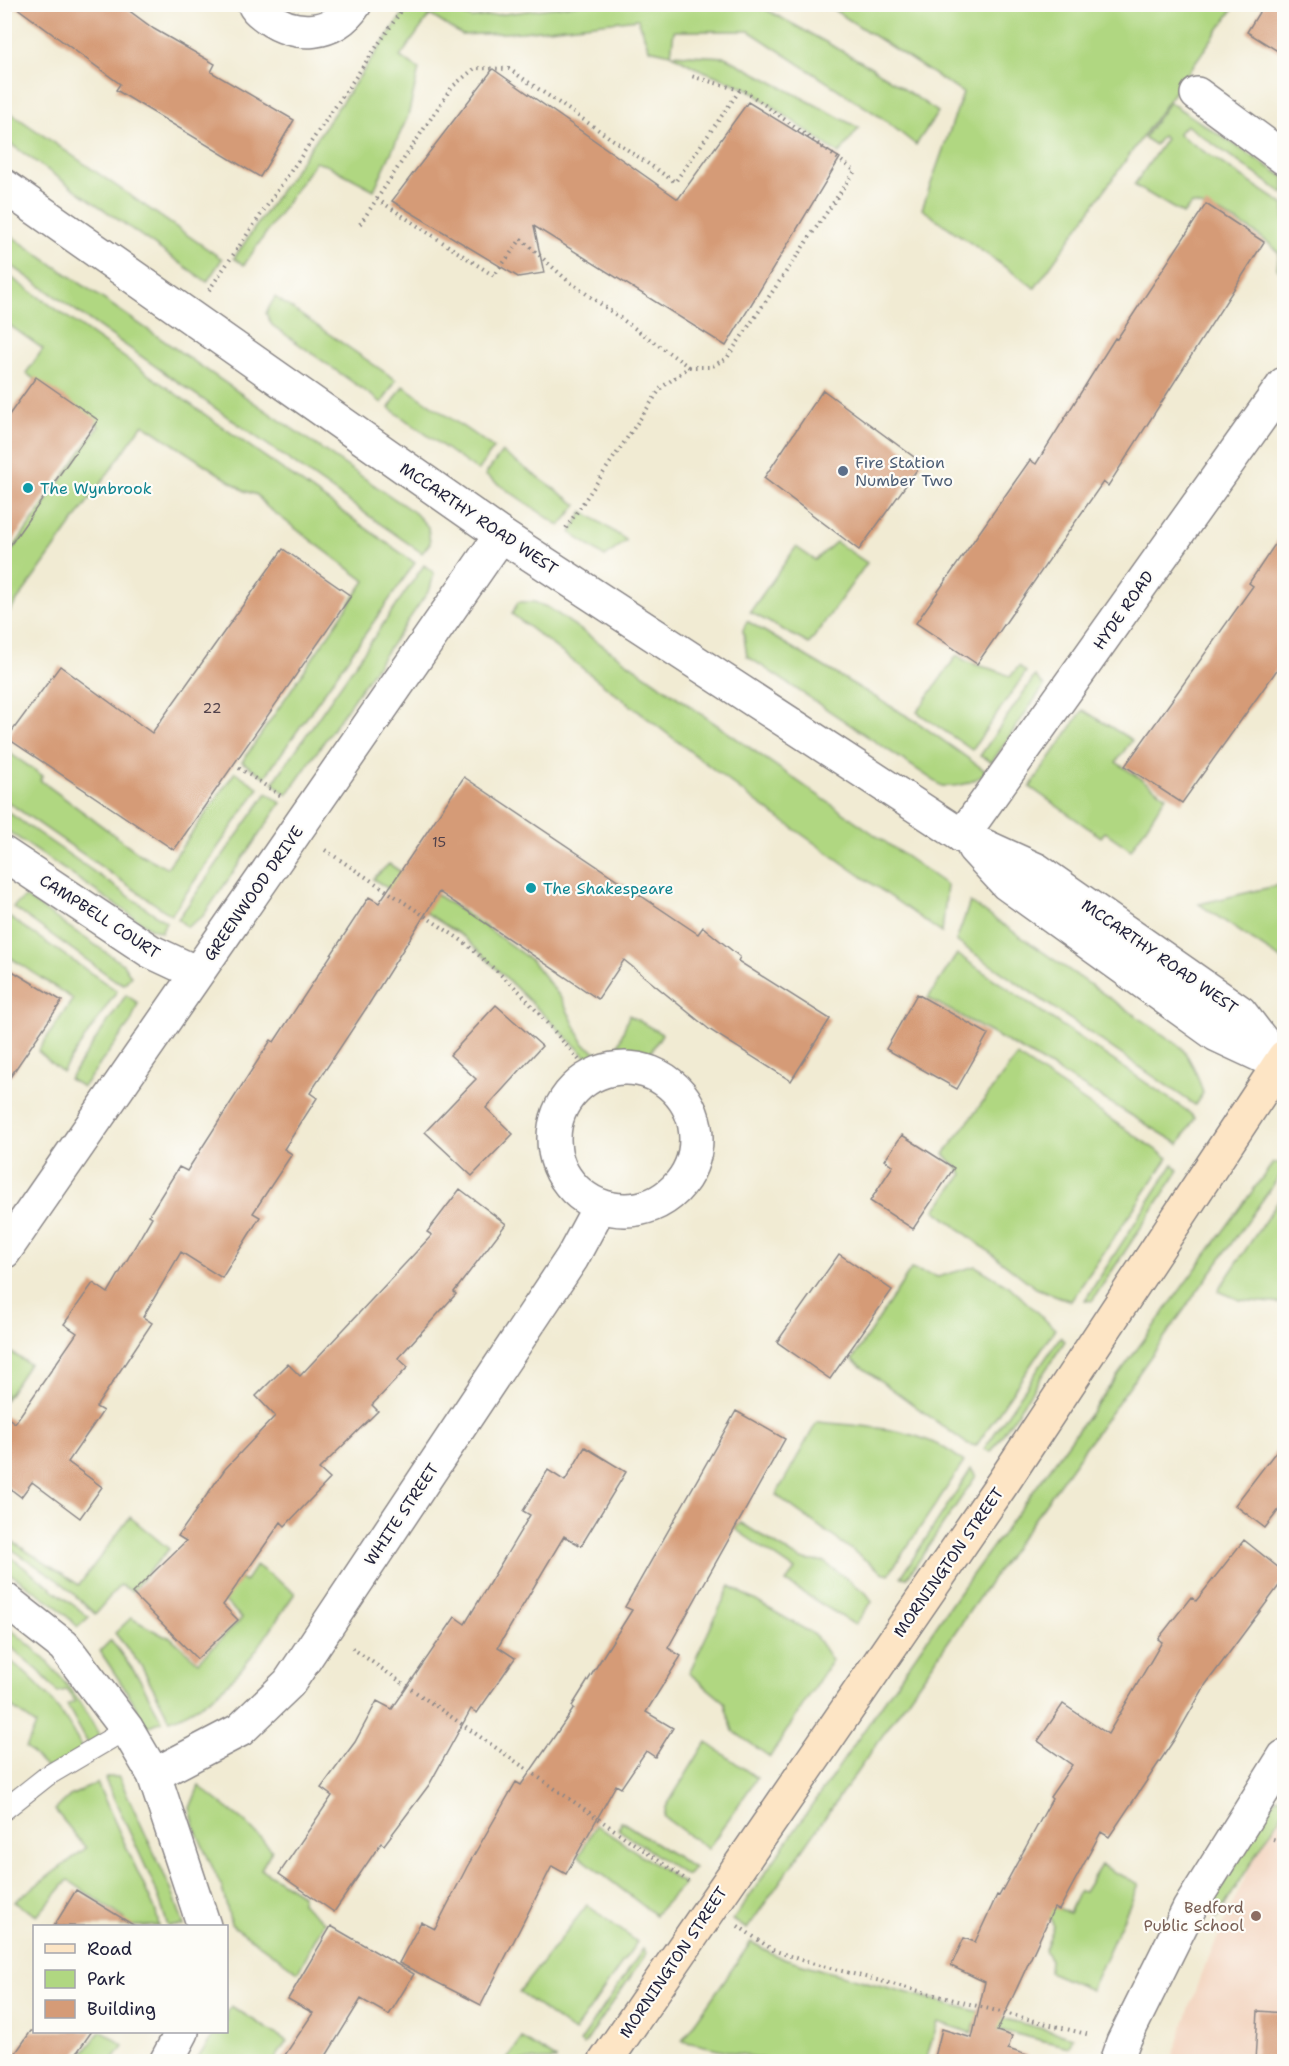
<svg xmlns="http://www.w3.org/2000/svg" width="1289" height="2066" font-family="'Shantell Sans',sans-serif">
	<rect width="100%" height="100%" fill="#fdfcf7"/>
	<filter id="ink" filterUnits="userSpaceOnUse"><feTurbulence type="fractalNoise" baseFrequency=".0167" numOctaves="2"/><feDisplacementMap in="SourceGraphic" scale="12" xChannelSelector="R" yChannelSelector="G"/><feConvolveMatrix kernelMatrix="1 2 1 2 8 2 1 2 1" color-interpolation-filters="sRGB"/></filter>
	<filter id="wash" filterUnits="userSpaceOnUse"><feTurbulence type="fractalNoise" baseFrequency=".008" numOctaves="4" result="noise"/><feDisplacementMap in="SourceGraphic" scale="24" xChannelSelector="R" yChannelSelector="G"/><feGaussianBlur stdDeviation="1.35" result="paint"/><feColorMatrix in="noise" values="0 0 0 0 0 0 0 0 0 0 0 0 0 0 0 0 0 1.4 0 .05"/><feComposite in="paint" operator="in"/></filter>
	<g filter="url(#wash)">
		<rect width="100%" height="100%" fill="#f1ebd3"/>
		<path fill="#f3d4bf" d="M1284 1811V2061L1171 2062 1200 1977 1255 1855Z"/>
		<path fill="#b0d781" stroke="#697c5e" stroke-width="1.5" d="M582 4 758 5 871 67 938 112 916 145 882 118 749 31H674L671 54 725 57 859 128 839 154 748 89 694 67 671 54 649 49 638 19 522 32 462 35 430 15 400 57 419 69 408 116 374 190 329 166 315 162 244 265 234 258 409 5H434L472 18Z
			M826 5H1236L1035 288 922 209 963 93Z
			M1169 102 1284 177V194L1186 125 1178 134 1284 205V274L1277 268 1279 253C1262 234 1216 207 1191 204L1183 214 1134 185 1166 139 1162 136 1155 145 1144 138Z
			M5 109 222 259 207 282 5 140Z
			M4 231 415 513 428 527 430 543 422 553 5 261Z
			M5 273 415 563 265 777 242 762 365 581 267 507 257 495 245 491 143 424 5 618V560L99 426 26 373 43 349 5 322Z
			M275 297 396 380 382 403 272 325 266 313Z
			M403 386 494 448 478 471 389 408Z
			M502 452 577 505 560 526 485 475Z
			M583 511 626 540V541L605 557 571 533Z
			M836 542 867 563 809 644 750 612 796 547 815 560Z
			M424 565 434 573 430 589 287 795 273 783Z
			M518 602H534L549 608 947 885 942 933 756 802 512 614Z
			M747 621 917 722 987 772C973 782 961 788 942 786L747 656 743 630Z
			M957 655C973 669 993 665 1010 677L1019 666 1026 672 972 750 917 712Z
			M1035 676 1044 686 992 762 980 756Z
			M1083 710 1132 740 1116 762 1166 796 1131 850 1105 832 1101 837 1030 787Z
			M5 750 43 776 40 780 140 854 167 868 235 772 259 788 171 915 5 800Z
			M267 793 281 803 203 916 187 927 178 919Z
			M5 810 166 922 161 932 150 928 5 829Z
			M389 864 482 924 532 961 561 998 584 1044 602 1056 618 1046 629 1015 662 1034 646 1060H622L596 1066 464 937 373 879Z
			M1284 884V961L1199 904Z
			M25 897 123 964 131 976 124 984 115 980 13 907Z
			M970 902 1181 1047C1192 1061 1198 1075 1203 1093L1195 1105 956 941Z
			M9 917 117 991 62 1072 38 1051 73 999 5 954V924Z
			M957 954 1186 1110 1195 1118 1179 1144 1029 1054 928 998Z
			M126 995 138 1003 131 1022 83 1087 69 1079Z
			M1017 1056 1168 1158 1071 1301 1036 1288 935 1210 963 1174 944 1154Z
			M1273 1163H1284V1170L1018 1542 747 1929 733 1920 956 1597Z
			M1173 1164 1179 1170 1092 1301 1085 1300Z
			M1284 1192V1304L1240 1300 1218 1291Z
			M975 1266 1009 1286 1055 1329 976 1446 966 1443 852 1360 911 1269 938 1277Z
			M1060 1337 1065 1341 991 1452 984 1449Z
			M6 1349 29 1364 5 1400 4 1352Z
			M817 1422C868 1427 924 1427 964 1462L889 1574 882 1572 776 1495Z
			M971 1469 976 1476 907 1578 901 1577Z
			M130 1517 169 1549 132 1591 120 1585 95 1614 63 1584 10 1548 13 1542 79 1585Z
			M741 1523 801 1560 824 1562 866 1593 872 1601 855 1625 786 1582 795 1570 735 1529Z
			M188 1548 245 1582 256 1565 295 1593C258 1646 234 1696 170 1720L142 1667 115 1633 131 1618 164 1636 170 1637 198 1662 242 1618 179 1557Z
			M4 1552 89 1617 78 1627 55 1605 5 1570Z
			M730 1586 815 1635 832 1660 770 1757 733 1731 724 1702 689 1673Z
			M4 1625C48 1655 79 1696 103 1742L91 1749 67 1705 75 1701 66 1690 57 1692 40 1672 5 1642Z
			M111 1640 139 1678 162 1721 146 1727 131 1698 100 1651Z
			M4 1656C39 1681 66 1714 84 1753L51 1771C41 1766 36 1756 26 1748L36 1725 5 1702Z
			M706 1742 757 1778 708 1849 664 1817 666 1807Z
			M108 1777H119L174 1896 184 1926H168L155 1887 105 1779Z
			M97 1783 156 1912 159 1926H121L125 1919 68 1880 37 1916 14 1902 86 1848 55 1810 70 1796Z
			M199 1786 244 1821 272 1850 261 1869 302 1895 301 1903 324 1922 298 1972 231 1924 222 1888 195 1829 190 1808Z
			M1277 1797 1284 1799V1810L1217 1918 1210 1905Z
			M621 1821 694 1868 687 1876 619 1830Z
			M596 1825 684 1884 655 1915 579 1856Z
			M1101 1865 1139 1884 1091 1990 1049 1972 1050 1959 1045 1950 1054 1926 1051 1920 1011 1898 1016 1889 1069 1913 1079 1891 1084 1892Z
			M587 1905 637 1942 574 2032 519 1992Z
			M751 1942 777 1956 822 1970 1073 2037 1069 2047 975 2024 971 2033 938 2022 925 2062 772 2061 682 2041Z
			M643 1949 646 1954 584 2045 580 2042Z
			M231 2006 287 2041 274 2061H196L215 2032H226L227 2013Z
			M100 2032H104L123 2046 112 2061H77Z
			M522 2038 556 2059V2060L506 2061Z"/>
		<g id="blocks">
			<path fill="#d59b77" d="M12 4H120L154 29 215 64 211 72 294 120 260 177 116 90 120 84Z
				M1264 4H1284V55L1247 32Z
				M493 69 678 199 748 102 840 158 726 346 534 226 544 273 518 277 392 201Z
				M1206 204 1264 242 1108 486 1103 482 977 664 916 623 1030 460 1036 464 1115 338 1117 339Z
				M36 377 98 420 4 554V422Z
				M823 390 922 463 859 550 764 478Z
				M1284 531V660L1182 803 1125 766 1253 586 1249 583Z
				M283 549 351 596 174 850 7 738 60 666 152 733Z
				M464 777 698 934 703 927 740 957 738 961 830 1019 791 1081 710 1030 624 960 598 999 439 892 367 1007 310 1093 317 1098 284 1149 292 1154 253 1213 260 1217 222 1278 181 1252 143 1317 152 1323 96 1407 103 1411 68 1462 102 1487 80 1518 32 1482 21 1497 4 1484V1415L15 1423 77 1333 64 1324 93 1283 108 1293 152 1217 149 1215 179 1167 187 1171 271 1040 274 1042 369 897 379 903Z
				M4 966 62 1001 4 1086Z
				M917 994 988 1034 957 1089 886 1049Z
				M496 1005 542 1046 486 1108 513 1134 472 1176 425 1132 476 1079 450 1055Z
				M902 1135 954 1168 913 1229 870 1201 893 1166 885 1160Z
				M460 1189 506 1224 454 1292 456 1294 398 1358 408 1367 372 1405 378 1411 319 1469 330 1479 285 1526 281 1522 223 1605 238 1620 197 1659 132 1593 186 1541 178 1536 225 1469 275 1416 256 1396 288 1364 300 1376 432 1235 427 1232Z
				M839 1254 892 1290 830 1379 777 1342Z
				M736 1411 785 1439 668 1648 681 1656 646 1712 673 1728 655 1757 646 1751 621 1788 616 1785 566 1874 552 1866 481 2005 399 1963 421 1922 435 1929 467 1867 516 1782 521 1785 574 1708 572 1706 632 1610 625 1607Z
				M1284 1441V1503L1265 1528 1235 1505Z
				M585 1447 626 1472 581 1546 564 1536 498 1647 515 1658 477 1713 471 1709 429 1785 384 1845 381 1843 334 1912 279 1874 332 1796 321 1788 355 1742 377 1701 392 1709 455 1617 465 1624 530 1515 523 1511 548 1470 565 1481Z
				M1244 1540 1284 1572V1579L1206 1684 1174 1740 1109 1837 1101 1832 1059 1910 1054 1908 997 2031 1012 2036 1008 2049 1027 2055V2061H934L942 2029 972 2038 985 1982 951 1966 964 1938 975 1942 997 1895 999 1896 1052 1799 1050 1797 1072 1765 1038 1741 1063 1704 1108 1734 1162 1642 1158 1639 1191 1597 1196 1601Z
				M76 1890 135 1926H54Z
				M331 1926 414 1974 389 2015 361 1999 323 2061H281L313 2013 288 1999Z
				M1258 2011 1284 2013V2061H1255Z
				M31 2031H92L71 2061H10Z"/>
		</g>
	</g>
	<g filter="url(#ink)">
		<use href="#blocks" fill-opacity="0" stroke="#8a8687" stroke-width="1.5"/>
		<g fill="none" stroke-linecap="round" stroke-linejoin="round">
			<defs>
				<path id="service" d="M4 1810 47 1776 127 1729"/>
				<path id="minor" d="M254 4C257 11 262 13 267 17 295 38 335 36 355 4
					M1197 94 1284 158
					M962 836 1284 384
					M4 854 150 951 197 973
					M554 1139a71 71 0 1 1 142 0a71 71 0 1 1-142 0Z
					M4 1252 501 535
					M4 1599 64 1646 127 1729 154 1775 204 1926
					M154 1775 240 1730 289 1683 572 1258 600 1206
					M166 2062 182 2032
					M1116 2062 1123 2042 1189 1909 1284 1757"/>
				<path id="tertiary" d="M4 186 501 535 962 836 1037 870 1240 1012 1280 1064
					M974 848 1007 884 1217 1035 1275 1062"/>
				<path id="secondary" d="M605 2062 1004 1481 1284 1057"/>
			</defs>
			<use href="#service" stroke="#8a8687" stroke-width="22"/>
			<use href="#minor" stroke="#8a8687" stroke-width="36"/>
			<use href="#tertiary" stroke="#8a8687" stroke-width="36"/>
			<use href="#secondary" stroke="#8a8687" stroke-width="36"/>
			<path stroke="#8a8687" stroke-width="4" stroke-dasharray="1.5 4.5" stroke-linecap="butt" d="M377 199 494 276 521 239 567 280 689 367 661 388 564 531
				M360 224 452 87 475 68 509 69 675 182 740 90
				M209 290 406 4
				M689 367H711L727 358 855 171 747 92 691 76
				M239 768 281 796
				M325 850 464 942 520 992 593 1076
				M352 1648 688 1881
				M1273 1839 1284 1842
				M738 1926 773 1950 807 1962 1090 2035"/>
			<use href="#service" stroke="#fff" stroke-width="20"/>
			<use href="#minor" stroke="#fff" stroke-width="33"/>
			<use href="#tertiary" stroke="#fff" stroke-width="33"/>
			<use href="#secondary" stroke="#fde5c5" stroke-width="33"/>
		</g>
	</g>
	<circle fill="#5c6f8a" stroke="#fdfcf7" stroke-width="2" cx="843" cy="471" r="6"/>
	<g fill="#0f9aa8" stroke="#fdfcf7" stroke-width="2">
		<circle cx="28" cy="488" r="6"/>
		<circle cx="531" cy="888" r="6"/>
	</g>
	<circle fill="#8d6e63" stroke="#fdfcf7" stroke-width="2" cx="1256" cy="1916" r="6"/>
	<g text-anchor="middle" stroke-width="4.5" stroke-linejoin="round" paint-order="stroke">
		<g font-size="14" fill="#4f404a">
			<text x="212" y="713">22</text>
			<text x="439" y="847">15</text>
		</g>
		<g font-size="16" fill="#4e5e75" stroke="#fdfcf7" text-anchor="start">
			<text x="855" y="468">Fire Station<tspan x="855" dy="18">Number Two</tspan></text>
		</g>
		<g font-size="16" fill="#0d838f" stroke="#fdfcf7" text-anchor="start">
			<text x="40" y="494">The Wynbrook</text>
			<text x="543" y="894">The Shakespeare</text>
		</g>
		<g font-size="16" fill="#22223b" stroke="#fdfcf7">
			<text transform="translate(479 518) rotate(34)" y="6">MCCARTHY ROAD WEST</text>
			<text transform="translate(1123 610) rotate(-55)" y="6">HYDE ROAD</text>
			<text transform="translate(253 893) rotate(-55)" y="6">GREENWOOD DRIVE</text>
			<text transform="translate(100 916) rotate(33)" y="6">CAMPBELL COURT</text>
			<text transform="translate(1160 956) rotate(35)" y="6">MCCARTHY ROAD WEST</text>
			<text transform="translate(401 1514) rotate(-56)" y="6">WHITE STREET</text>
			<text transform="translate(948 1562) rotate(-55)" y="6">MORNINGTON STREET</text>
			<text transform="translate(673 1962) rotate(-56)" y="6">MORNINGTON STREET</text>
		</g>
		<g font-size="16" fill="#785e54" stroke="#fdfcf7" text-anchor="end">
			<text x="1244" y="1913">Bedford<tspan x="1244" dy="18">Public School</tspan></text>
		</g>
	</g>
	<rect width="1289" height="2066" fill="none" stroke="#fdfcf7" stroke-width="24"/>
	<rect x="33" y="1925" width="195" height="108" fill="#fdfcf7" stroke="#a5a5ac" stroke-width="1.5"/>
	<rect x="45" y="1944" width="30" height="9" fill="#fde5c5" stroke="#a5a5ac" stroke-width="1.5"/>
	<text x="87" y="1955" font-size="18" fill="#22223b">Road</text>
	<rect x="45" y="1970" width="30" height="18" fill="#b0d781" stroke="#a5a5ac" stroke-width="1.5"/>
	<text x="87" y="1985" font-size="18" fill="#22223b">Park</text>
	<rect x="45" y="2000" width="30" height="18" fill="#d59b77" stroke="#a5a5ac" stroke-width="1.5"/>
	<text x="87" y="2015" font-size="18" fill="#22223b">Building</text>
</svg>
